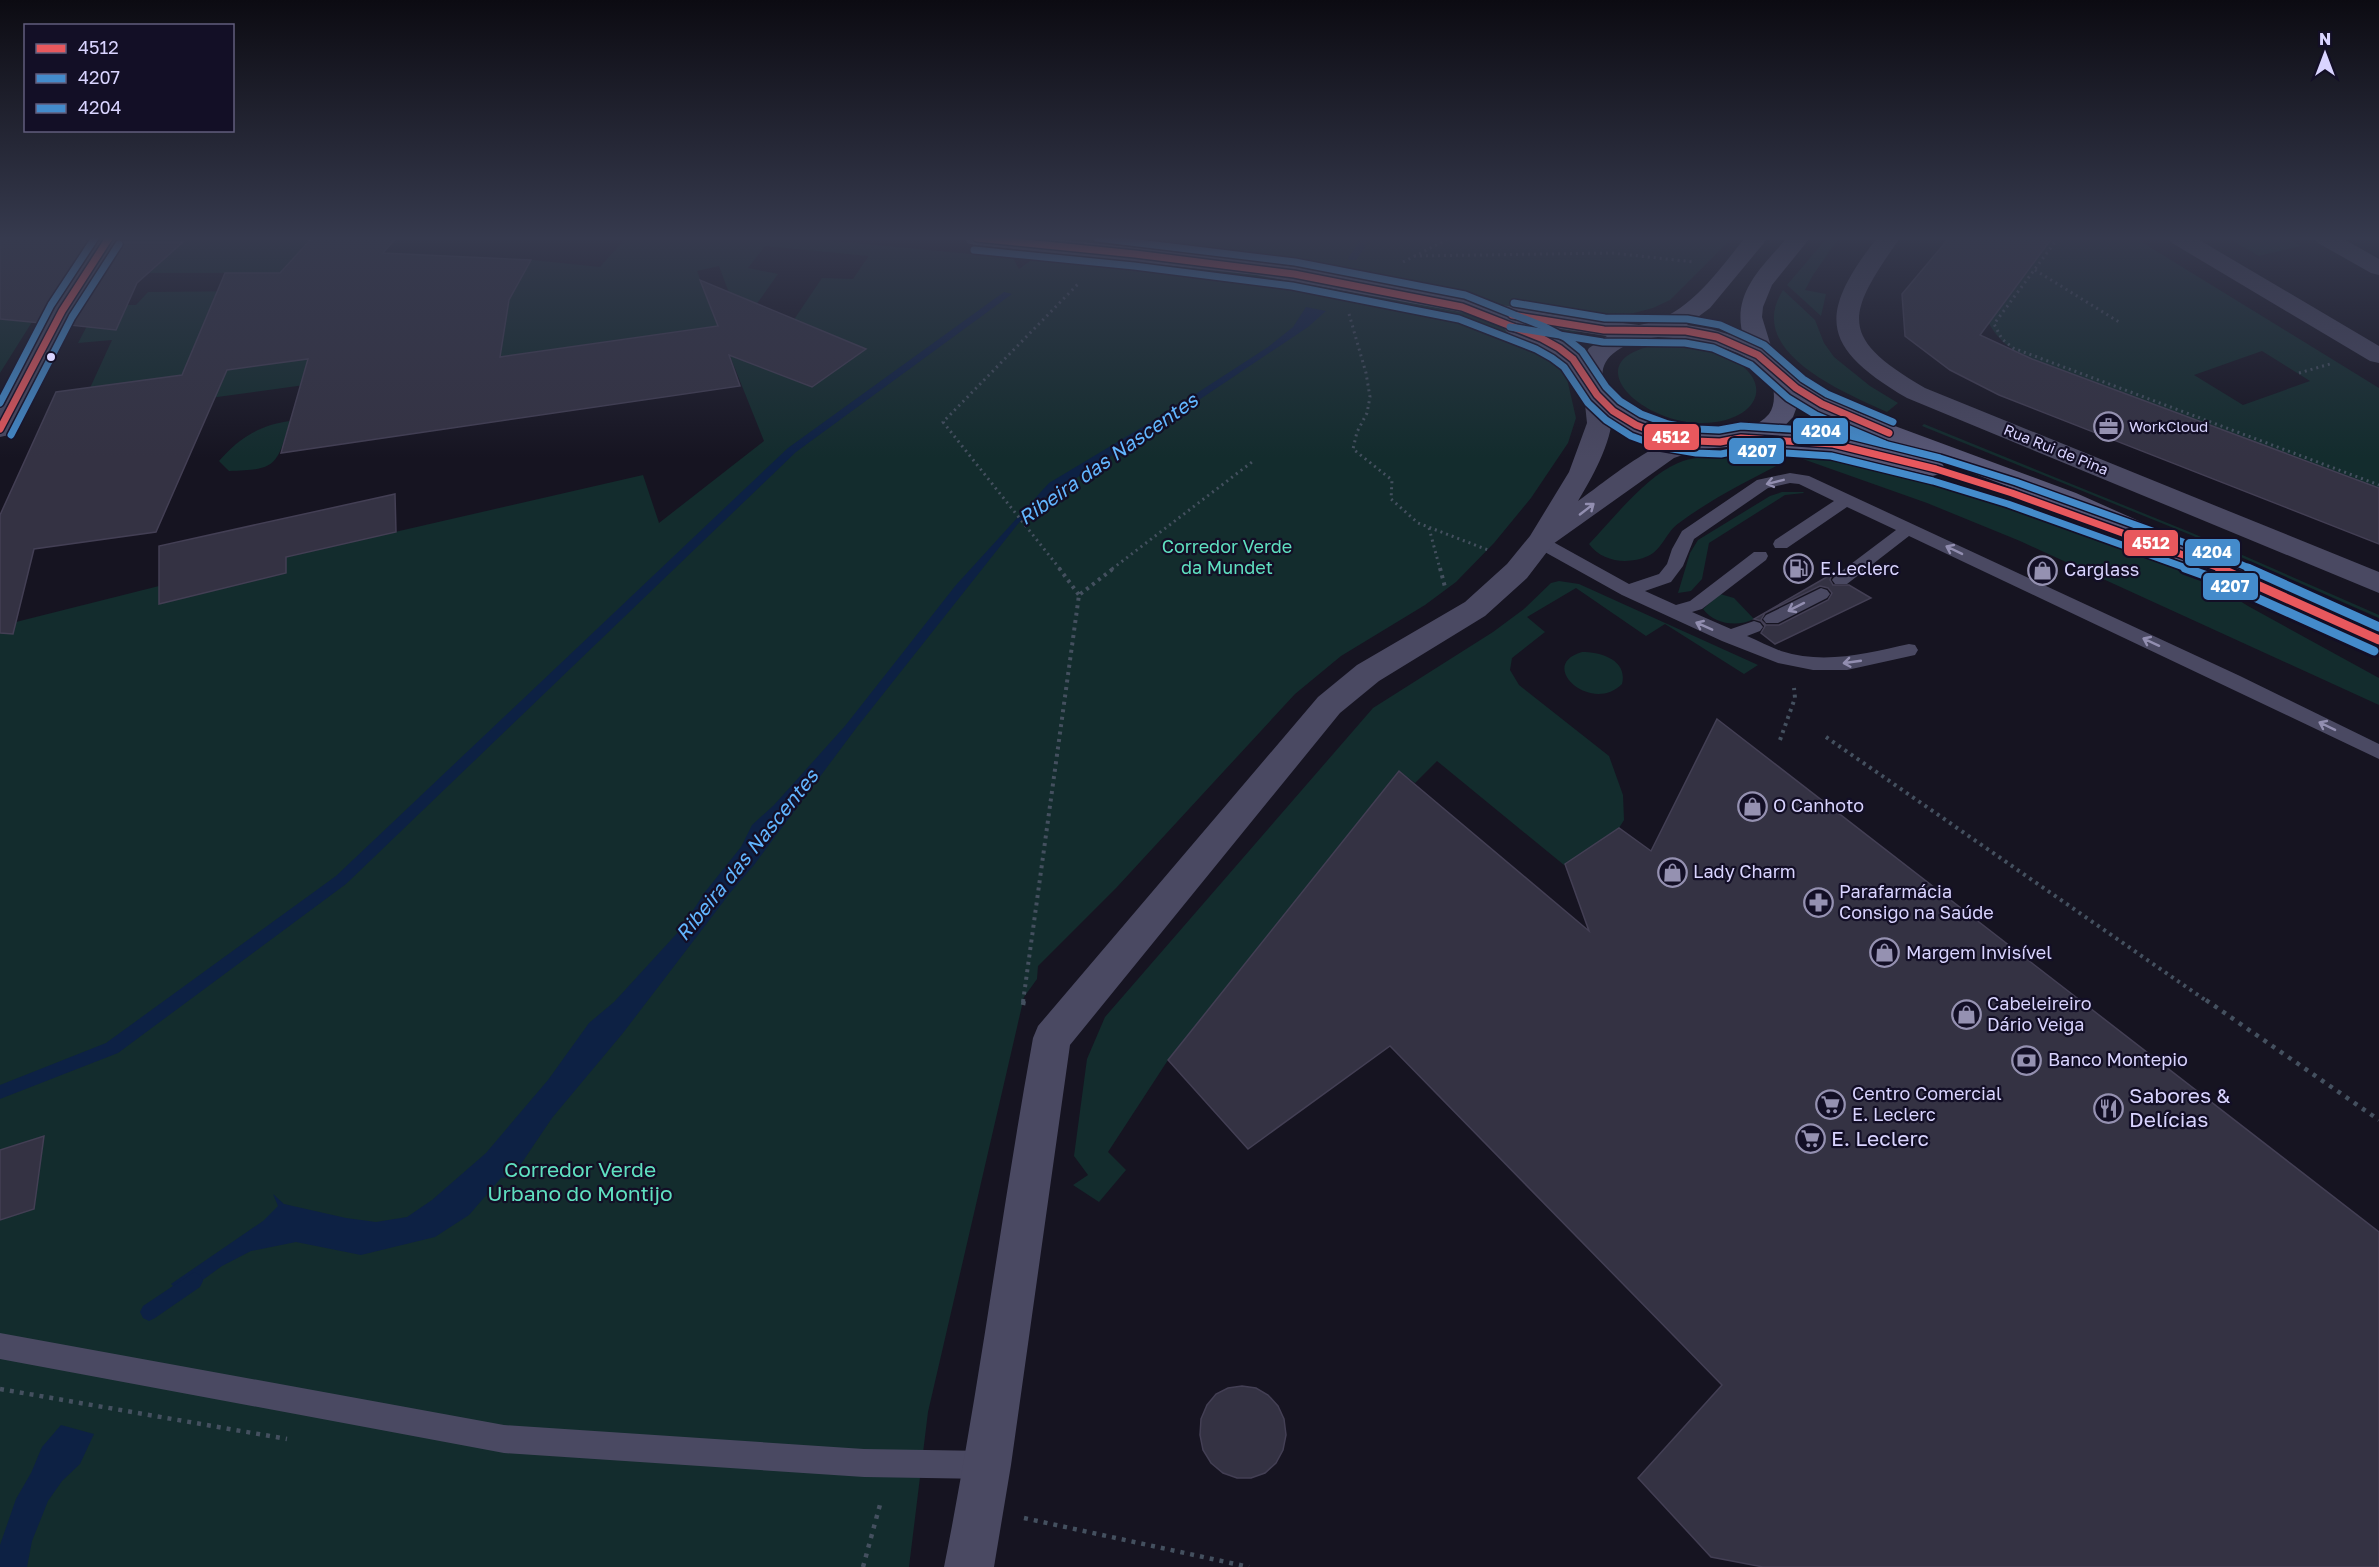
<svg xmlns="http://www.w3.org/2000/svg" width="2379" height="1567" font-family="'Golos Text',sans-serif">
	<rect width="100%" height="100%" fill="#161421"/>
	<path fill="#132c2d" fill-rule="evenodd" d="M131 238H312L280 273H149L182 242H128Z
		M626 238H802L1013 258 1019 269 1062 238H1732L1670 300 1653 308 1630 314H1612L1593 319 1573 335 1565 370 1576 418 1568 443 1531 498 1494 543 1456 582 1425 605 1341 656 1295 694 1117 887 1038 966 1037 979 1024 997 928 1412 909 1567H0V626L159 586 286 573V557L643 475 659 523 764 441 718 326 500 357 504 328 183 375 326 357 319 383 173 403 90 388 112 340 78 343 98 305H136L148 292 263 291 503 310 516 288 515 266 523 259 600 267ZM765 246 868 256V257L853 279 822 278 789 327 744 322 778 274 748 268ZM719 266 738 317 717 323 697 271ZM839 338 865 349 812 387 783 376Z
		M1827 238H1839L1813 275 1805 290 1826 294 1821 316 1787 285Z
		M2051 238H2135L2379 388V488L2032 359C2010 348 2001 344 1988 322ZM2262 351 2310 381 2243 405 2194 375Z
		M2228 238H2287L2301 246 2259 256Z
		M1783 290 1815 320 1824 343 1834 357 1870 386 1898 403 1887 412C1845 393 1743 352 1783 290Z
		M0 319 32 322 0 373Z
		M1672 343C1694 346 1715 349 1734 360 1773 384 1757 416 1716 422 1646 433 1560 353 1672 343Z
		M290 421C277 465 277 470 229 471L219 461C239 438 260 425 290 421Z
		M1924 424 2192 533 2379 615V618L2191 535 1922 426Z
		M1747 447H1783L1828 450 1868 459 2113 538 2193 572 2248 606 2379 678V705L2020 541 1927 503 1800 458 1714 450Z
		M1719 457 1784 462C1748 481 1711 499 1679 523 1666 532 1662 550 1648 556 1628 565 1602 562 1589 544 1614 518 1645 477 1678 463 1691 457 1706 457 1719 457Z
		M1782 492H1803L1804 493 1785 495 1709 543 1702 579 1691 591 1678 593 1690 553 1698 540 1770 496Z
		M1559 581 1579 584 1758 665 1744 674 1665 624 1646 636 1576 588 1527 617 1545 632 1512 658 1510 670 1519 685 1609 756 1623 795 1624 820 1619 828 1564 865 1437 761 1415 783 1399 771 1168 1060 1108 1152 1126 1170 1099 1202 1073 1185 1088 1175 1074 1156 1087 1059 1105 1017 1373 708 1493 632 1524 609 1551 583Z
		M1720 594 1734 598 1754 619C1738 627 1715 625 1703 609Z
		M1582 652C1601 652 1628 660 1622 684 1591 715 1536 665 1582 652Z"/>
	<path fill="#0d2144" d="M1306 307 1326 311 1308 327 1169 420 1041 500 1017 525 857 727 754 865 730 893 623 1033 552 1118 519 1167 521 1176 501 1178 469 1215 435 1237 361 1255 296 1242 251 1251 222 1266 182 1295 171 1284 263 1221 278 1206 273 1194 284 1204 346 1218 376 1222 407 1217 432 1200 486 1153 548 1080 589 1023 614 1002 681 929 705 892 741 847 752 825 774 805 845 726 956 585 1049 483 1174 408 1268 347 1293 327Z
		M61 1425 94 1434 80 1464 62 1481 48 1501 32 1541 27 1567H0V1545L16 1499 31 1473 42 1447Z"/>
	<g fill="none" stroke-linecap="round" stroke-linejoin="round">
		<path fill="#0d2144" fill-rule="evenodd" d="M1362 238H1371L1356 260H1350L1348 258Z
			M1004 292 1012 294 796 452 346 884 118 1053 0 1099V1085L106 1043 336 876 788 448Z
			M194 1272 200 1275 203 1281 200 1287 155 1318 149 1321 143 1318 140 1312 143 1306Z"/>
	</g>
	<path fill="#343243" stroke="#433f54" stroke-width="1.5" fill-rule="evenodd" d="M0 238H86L83 242H93L41 323 0 319Z
		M312 238H396L383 253 531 260 509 300 500 357 718 326 700 280 866 349 812 387 729 355 740 386 281 453 308 359 227 370 156 532 34 549 13 634 0 633V515L56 392 182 375 225 273H280Z
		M1949 238H2052L1980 335 2032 359 2379 488V544L1999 395 1950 370 1905 336 1902 294Z
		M120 242H183L137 283 116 330 69 325Z
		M395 494 396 532 286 557V573L159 604V546Z
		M1832 574 1830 580 1833 585H1849L1871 598 1775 644 1761 633 1765 626 1761 621 1754 619ZM1820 586 1828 588 1832 593 1828 600 1779 625H1766L1761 620 1765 613Z
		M1717 719 2379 1232V1567H1763L1711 1557 1638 1478 1722 1385 1390 1046 1248 1149 1168 1060 1399 771 1589 931 1565 864 1619 828 1651 851Z
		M44 1136 34 1209 0 1220V1150Z
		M1242 1386 1256 1388 1268 1395 1278 1406 1284 1419 1286 1435 1283 1450 1276 1463 1265 1473 1251 1478H1237L1223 1473 1211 1463 1203 1450 1200 1435 1201 1419 1207 1405 1216 1394 1228 1388Z"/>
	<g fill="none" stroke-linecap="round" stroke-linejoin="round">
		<path stroke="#44505f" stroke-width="3" stroke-dasharray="2 4" stroke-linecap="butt" d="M2058 238 1994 324 2002 339 2013 348 2379 485
			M1414 256 1612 253 1694 262
			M1403 262 1450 238
			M2035 270 2119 322
			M1349 314 1366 373 1370 397 1367 413 1357 432 1353 449 1392 480 1391 499 1418 523 1488 550
			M2299 373 2330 364
			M1429 528 1440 569
			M1060 569 943 422 1078 284
			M1112 569 1252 462"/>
		<path stroke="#44505f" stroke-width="4" stroke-dasharray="3 4.5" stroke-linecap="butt" d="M1059 568 1079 595
			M1440 568 1445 587
			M1826 737 2208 1002
			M1780 740 1795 698 1794 688
			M1023 1002 1079 595 1114 568"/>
		<path stroke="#44505f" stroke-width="4.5" stroke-dasharray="4 6" stroke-linecap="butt" d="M2206 1000 2379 1120
			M1023 1005 1024 1000
			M0 1389 287 1439
			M1024 1518 1249 1567
			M863 1567 881 1501"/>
		<path fill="#4a4962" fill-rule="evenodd" d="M1790 473 1809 476 2240 676 2379 744V759L1909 536 1847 584H1835L1832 580 1835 576 1896 530 1847 507 1787 548H1775L1773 544 1775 540 1834 501 1799 484 1790 483 1768 488 1694 539 1683 566 1671 582 1645 591 1676 605 1690 601 1754 552H1766L1768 556 1766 560 1702 609 1692 612 1731 629 1754 621 1760 623 1763 627 1760 631 1747 636C1759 641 1770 647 1781 651 1825 665 1867 653 1909 644L1915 645 1918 650 1915 655 1847 670H1813L1778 663 1722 641 1622 595 1534 546 1532 542 1534 538H1546L1629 584 1659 574 1667 564 1672 549 1682 531 1757 480Z
			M1821 588 1827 590 1830 594 1827 598 1778 623H1766L1763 619 1766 615Z
			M0 1333 504 1425 864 1449 988 1451 998 1455 1002 1465 998 1475 988 1479 864 1477 504 1453 0 1359Z"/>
		<path fill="#4a4962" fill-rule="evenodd" d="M98 238H120L74 311 13 429 9 435 0 437V405L50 311Z
			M1877 238H1900C1846 315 1837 337 1925 388L2379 572V593L1907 398C1822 348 1816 316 1877 238Z
			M2169 238H2196L2379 346V363L2370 361 2172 243Z
			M2315 238H2342L2379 259V275L2371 273 2318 243Z
			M1597 387 1606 390C1626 419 1594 475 1578 501 1607 481 1670 426 1705 435L1709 441 1705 447 1674 458 1553 544 1527 578 1485 616 1379 681 1340 713 1070 1045 1011 1465 994 1567H944C979 1392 1001 1214 1033 1038L1038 1026 1318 697 1357 665 1465 602 1507 564 1530 536 1569 472 1587 423 1584 395 1588 390Z"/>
		<path fill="#575674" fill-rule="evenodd" d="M964 238H1044L1216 256 1296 267 1551 314 1639 325C1687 318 1716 273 1745 238H1768L1710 308 1687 325 1711 329 1744 339C1730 295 1760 269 1787 238H1810L1772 285 1763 307 1762 317 1774 356 1785 368 1811 388 1857 412 2076 493 2379 628V651L2056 505 1839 422 1799 401 1793 417 1778 433 1833 436 1941 462 1945 468 1941 474 1932 476 1833 452 1740 446 1701 449 1668 445 1643 438 1614 424 1602 414 1568 371 1552 356 1507 332 1503 327 1510 321 1256 275 975 245 967 243ZM1529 324 1607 336 1589 348 1583 358 1561 339ZM1658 337C1694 339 1760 347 1773 388 1775 397 1774 407 1769 414 1758 427 1739 431 1723 433 1698 435 1671 432 1647 421 1586 393 1586 347 1658 337Z"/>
		<defs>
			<path id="bus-1-far1" d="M977 238 1135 254 1294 274 1462 307 1541 338 1559 348 1573 359 1597 395 1613 411 1636 425 1665 436 1696 441 1720 442 1741 438 1833 444 1936 469 2012 493 2222 569
				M1512 315 1604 330 1686 331 1717 337 1758 355 1796 388 1822 404 1889 433
				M0 429 62 311 109 238"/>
			<path id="bus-1" d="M2219 568 2379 640"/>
			<path id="bus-2-far1" d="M974 250 1134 266 1292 286 1459 319 1536 349 1552 358 1564 367 1588 403 1606 420 1631 436 1661 447 1696 453 1721 454 1742 450 1831 456 1933 481 2008 504 2189 569
				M1510 327 1603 342 1685 343 1713 348 1751 365 1788 398 1816 415 1885 444
				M11 435 72 317 119 244"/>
			<path id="bus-2" d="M2185 568 2210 577 2374 651"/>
			<path id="bus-3-far1" d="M1097 238 1295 262 1465 295 1545 327 1566 338 1582 351 1606 387 1620 401 1641 414 1668 424 1697 429 1719 430 1741 426 1835 432 1940 458 2016 482 2219 555 2251 569
				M1514 303 1605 318 1687 319 1720 325 1764 345 1803 379 1827 394 1893 422
				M0 403 51 305 95 238"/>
			<path id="bus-3" d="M2248 568 2379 627"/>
		</defs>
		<use href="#bus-1-far1" stroke="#130f26" stroke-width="10"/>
		<use href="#bus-1" stroke="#130f26" stroke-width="14"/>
		<use href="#bus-2-far1" stroke="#130f26" stroke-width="10"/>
		<use href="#bus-2" stroke="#130f26" stroke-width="14"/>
		<use href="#bus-3-far1" stroke="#130f26" stroke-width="10"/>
		<use href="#bus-3" stroke="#130f26" stroke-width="14"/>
		<use href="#bus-1-far1" stroke="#e8585d" stroke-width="7"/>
		<use href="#bus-1" stroke="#e8585d" stroke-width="9"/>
		<use href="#bus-2-far1" stroke="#448bcb" stroke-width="7"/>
		<use href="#bus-2" stroke="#448bcb" stroke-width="9"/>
		<use href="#bus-3-far1" stroke="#448bcb" stroke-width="7"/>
		<use href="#bus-3" stroke="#448bcb" stroke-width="9"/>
	</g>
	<defs><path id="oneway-shaft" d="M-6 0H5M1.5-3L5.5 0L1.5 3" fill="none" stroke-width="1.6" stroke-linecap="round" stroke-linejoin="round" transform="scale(1.5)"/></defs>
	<g stroke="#928eb0">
		<use href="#oneway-shaft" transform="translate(1775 482) rotate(166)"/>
		<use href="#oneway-shaft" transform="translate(1587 509) rotate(-38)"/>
		<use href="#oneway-shaft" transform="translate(1954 550) rotate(-154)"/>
		<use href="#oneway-shaft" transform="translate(1796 607) rotate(153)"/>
		<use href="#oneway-shaft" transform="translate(1704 626) rotate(-156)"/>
		<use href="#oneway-shaft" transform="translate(2151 642) rotate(-155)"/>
		<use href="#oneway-shaft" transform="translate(1852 662) rotate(172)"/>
		<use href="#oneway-shaft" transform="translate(2327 726) rotate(-154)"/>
	</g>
	<linearGradient id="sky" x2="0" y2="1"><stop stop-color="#0c0b12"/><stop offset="0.52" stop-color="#363a4e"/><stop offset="1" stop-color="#363a4e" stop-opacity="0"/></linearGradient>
	<rect width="2379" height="458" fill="url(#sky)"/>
	<defs>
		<symbol id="office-ring" viewBox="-11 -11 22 22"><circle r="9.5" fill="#130f26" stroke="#9591b1" stroke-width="1.5"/><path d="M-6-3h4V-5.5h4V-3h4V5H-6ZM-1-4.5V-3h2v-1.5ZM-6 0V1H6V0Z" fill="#9591b1"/></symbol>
		<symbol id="fuel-ring" viewBox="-11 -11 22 22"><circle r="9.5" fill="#130f26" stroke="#9591b1" stroke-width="1.5"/><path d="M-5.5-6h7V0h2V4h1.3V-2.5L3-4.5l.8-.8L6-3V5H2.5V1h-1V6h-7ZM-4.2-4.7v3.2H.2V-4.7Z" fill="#9591b1"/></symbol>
		<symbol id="shop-ring" viewBox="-11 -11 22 22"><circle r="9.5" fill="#130f26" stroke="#9591b1" stroke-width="1.5"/><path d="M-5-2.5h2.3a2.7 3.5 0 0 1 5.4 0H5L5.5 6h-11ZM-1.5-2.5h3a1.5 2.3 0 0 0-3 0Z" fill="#9591b1"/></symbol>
		<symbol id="pharmacy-ring" viewBox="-11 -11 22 22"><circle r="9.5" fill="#130f26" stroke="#9591b1" stroke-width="1.5"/><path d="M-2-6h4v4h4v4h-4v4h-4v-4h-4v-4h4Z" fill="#9591b1"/></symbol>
		<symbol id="bank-ring" viewBox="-11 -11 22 22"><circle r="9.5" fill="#130f26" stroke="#9591b1" stroke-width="1.5"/><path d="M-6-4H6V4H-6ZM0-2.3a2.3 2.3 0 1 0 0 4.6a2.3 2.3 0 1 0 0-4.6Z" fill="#9591b1"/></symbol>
		<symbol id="supermarket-ring" viewBox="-11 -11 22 22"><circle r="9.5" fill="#130f26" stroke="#9591b1" stroke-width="1.5"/><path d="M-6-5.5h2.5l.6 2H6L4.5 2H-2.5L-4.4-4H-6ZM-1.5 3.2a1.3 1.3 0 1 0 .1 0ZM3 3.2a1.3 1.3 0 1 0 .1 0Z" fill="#9591b1"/></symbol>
		<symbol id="restaurant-ring" viewBox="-11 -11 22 22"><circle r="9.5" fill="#130f26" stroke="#9591b1" stroke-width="1.5"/><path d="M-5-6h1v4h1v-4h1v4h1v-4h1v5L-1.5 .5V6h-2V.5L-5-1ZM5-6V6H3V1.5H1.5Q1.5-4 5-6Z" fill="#9591b1"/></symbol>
	</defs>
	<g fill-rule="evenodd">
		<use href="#office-ring" x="2092" y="410" width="33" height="33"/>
		<use href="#fuel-ring" x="1782" y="552" width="33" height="33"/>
		<use href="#shop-ring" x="2026" y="554" width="33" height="33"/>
		<use href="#shop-ring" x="1736" y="790" width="33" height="33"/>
		<use href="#shop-ring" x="1656" y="856" width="33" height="33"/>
		<use href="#pharmacy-ring" x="1802" y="886" width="33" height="33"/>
		<use href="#shop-ring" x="1868" y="936" width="33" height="33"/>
		<use href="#shop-ring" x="1950" y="998" width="33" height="33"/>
		<use href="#bank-ring" x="2010" y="1044" width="33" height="33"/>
		<use href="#supermarket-ring" x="1814" y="1088" width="33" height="33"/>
		<use href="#restaurant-ring" x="2092" y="1092" width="33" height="33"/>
		<use href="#supermarket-ring" x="1794" y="1122" width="33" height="33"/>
	</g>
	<circle fill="#d9d4ff" stroke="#130f26" stroke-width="2" cx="51" cy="357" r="5"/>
	<g text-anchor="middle" stroke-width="4.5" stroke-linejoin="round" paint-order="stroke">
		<g font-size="15" fill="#d9d4ff" stroke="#130f26" text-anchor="start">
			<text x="2129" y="432">WorkCloud</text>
		</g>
		<g font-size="15" fill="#d9d4ff" stroke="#130f26">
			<text transform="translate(2056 450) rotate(22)" y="5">Rua Rui de Pina</text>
		</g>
		<g font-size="18" fill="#5fe0c0" stroke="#130f26">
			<text x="1227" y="553">Corredor Verde<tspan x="1227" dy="21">da Mundet</tspan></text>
		</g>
		<g font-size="18" fill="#d9d4ff" stroke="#130f26" text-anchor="start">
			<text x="1820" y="575">E.Leclerc</text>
			<text x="2064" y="576">Carglass</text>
			<text x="1773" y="812">O Canhoto</text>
			<text x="1693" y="878">Lady Charm</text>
			<text x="1839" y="898">Parafarmácia<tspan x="1839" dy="21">Consigo na Saúde</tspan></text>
			<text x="1906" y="959">Margem Invisível</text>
			<text x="1987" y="1010">Cabeleireiro<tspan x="1987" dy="21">Dário Veiga</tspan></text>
			<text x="2048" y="1066">Banco Montepio</text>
			<text x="1852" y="1100">Centro Comercial<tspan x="1852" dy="21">E. Leclerc</tspan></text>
		</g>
		<g font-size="20" font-style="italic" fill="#62b6ff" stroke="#130f26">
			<text transform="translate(1108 459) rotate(-35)" y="7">Ribeira das Nascentes</text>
			<text transform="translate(747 855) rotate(-51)" y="7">Ribeira das Nascentes</text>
		</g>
		<g font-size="21" fill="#d9d4ff" stroke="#130f26" text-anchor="start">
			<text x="2129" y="1103">Sabores &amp;<tspan x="2129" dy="24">Delícias</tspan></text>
			<text x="1831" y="1146">E. Leclerc</text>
		</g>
		<g font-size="21" fill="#5fe0c0" stroke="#130f26">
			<text x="580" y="1177">Corredor Verde<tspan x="580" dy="24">Urbano do Montijo</tspan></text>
		</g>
	</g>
	<g stroke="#130f26" stroke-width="2">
		<rect x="1792" y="417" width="57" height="28" rx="6" fill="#448bcb"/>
		<rect x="1643" y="423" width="57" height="28" rx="6" fill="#e8585d"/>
		<rect x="1728" y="437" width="57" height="28" rx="6" fill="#448bcb"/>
		<rect x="2123" y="529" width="56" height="28" rx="6" fill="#e8585d"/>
		<rect x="2184" y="538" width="57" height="29" rx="6" fill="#448bcb"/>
		<rect x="2202" y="572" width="57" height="29" rx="6" fill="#448bcb"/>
	</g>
	<g font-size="16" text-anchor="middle" font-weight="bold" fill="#fff">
		<text x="1821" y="437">4204</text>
		<text x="1671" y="443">4512</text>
		<text x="1757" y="457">4207</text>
		<text x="2151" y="549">4512</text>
		<text x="2212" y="558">4204</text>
		<text x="2230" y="592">4207</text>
	</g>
	<rect x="24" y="24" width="210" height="108" fill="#130f26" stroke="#625e7d" stroke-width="1.5"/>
	<rect x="36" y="44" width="30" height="9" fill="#e8585d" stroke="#625e7d" stroke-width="1.5"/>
	<text x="78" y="54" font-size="18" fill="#d9d4ff">4512</text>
	<rect x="36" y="74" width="30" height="9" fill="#448bcb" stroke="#625e7d" stroke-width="1.5"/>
	<text x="78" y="84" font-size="18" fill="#d9d4ff">4207</text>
	<rect x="36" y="104" width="30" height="9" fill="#448bcb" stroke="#625e7d" stroke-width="1.5"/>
	<text x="78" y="114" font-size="18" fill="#d9d4ff">4204</text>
	<g transform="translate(2325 54)" stroke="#130f26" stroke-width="4.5" paint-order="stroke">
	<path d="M0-4.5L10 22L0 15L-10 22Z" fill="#d9d4ff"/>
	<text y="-9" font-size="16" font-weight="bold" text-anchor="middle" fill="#d9d4ff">N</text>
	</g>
</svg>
